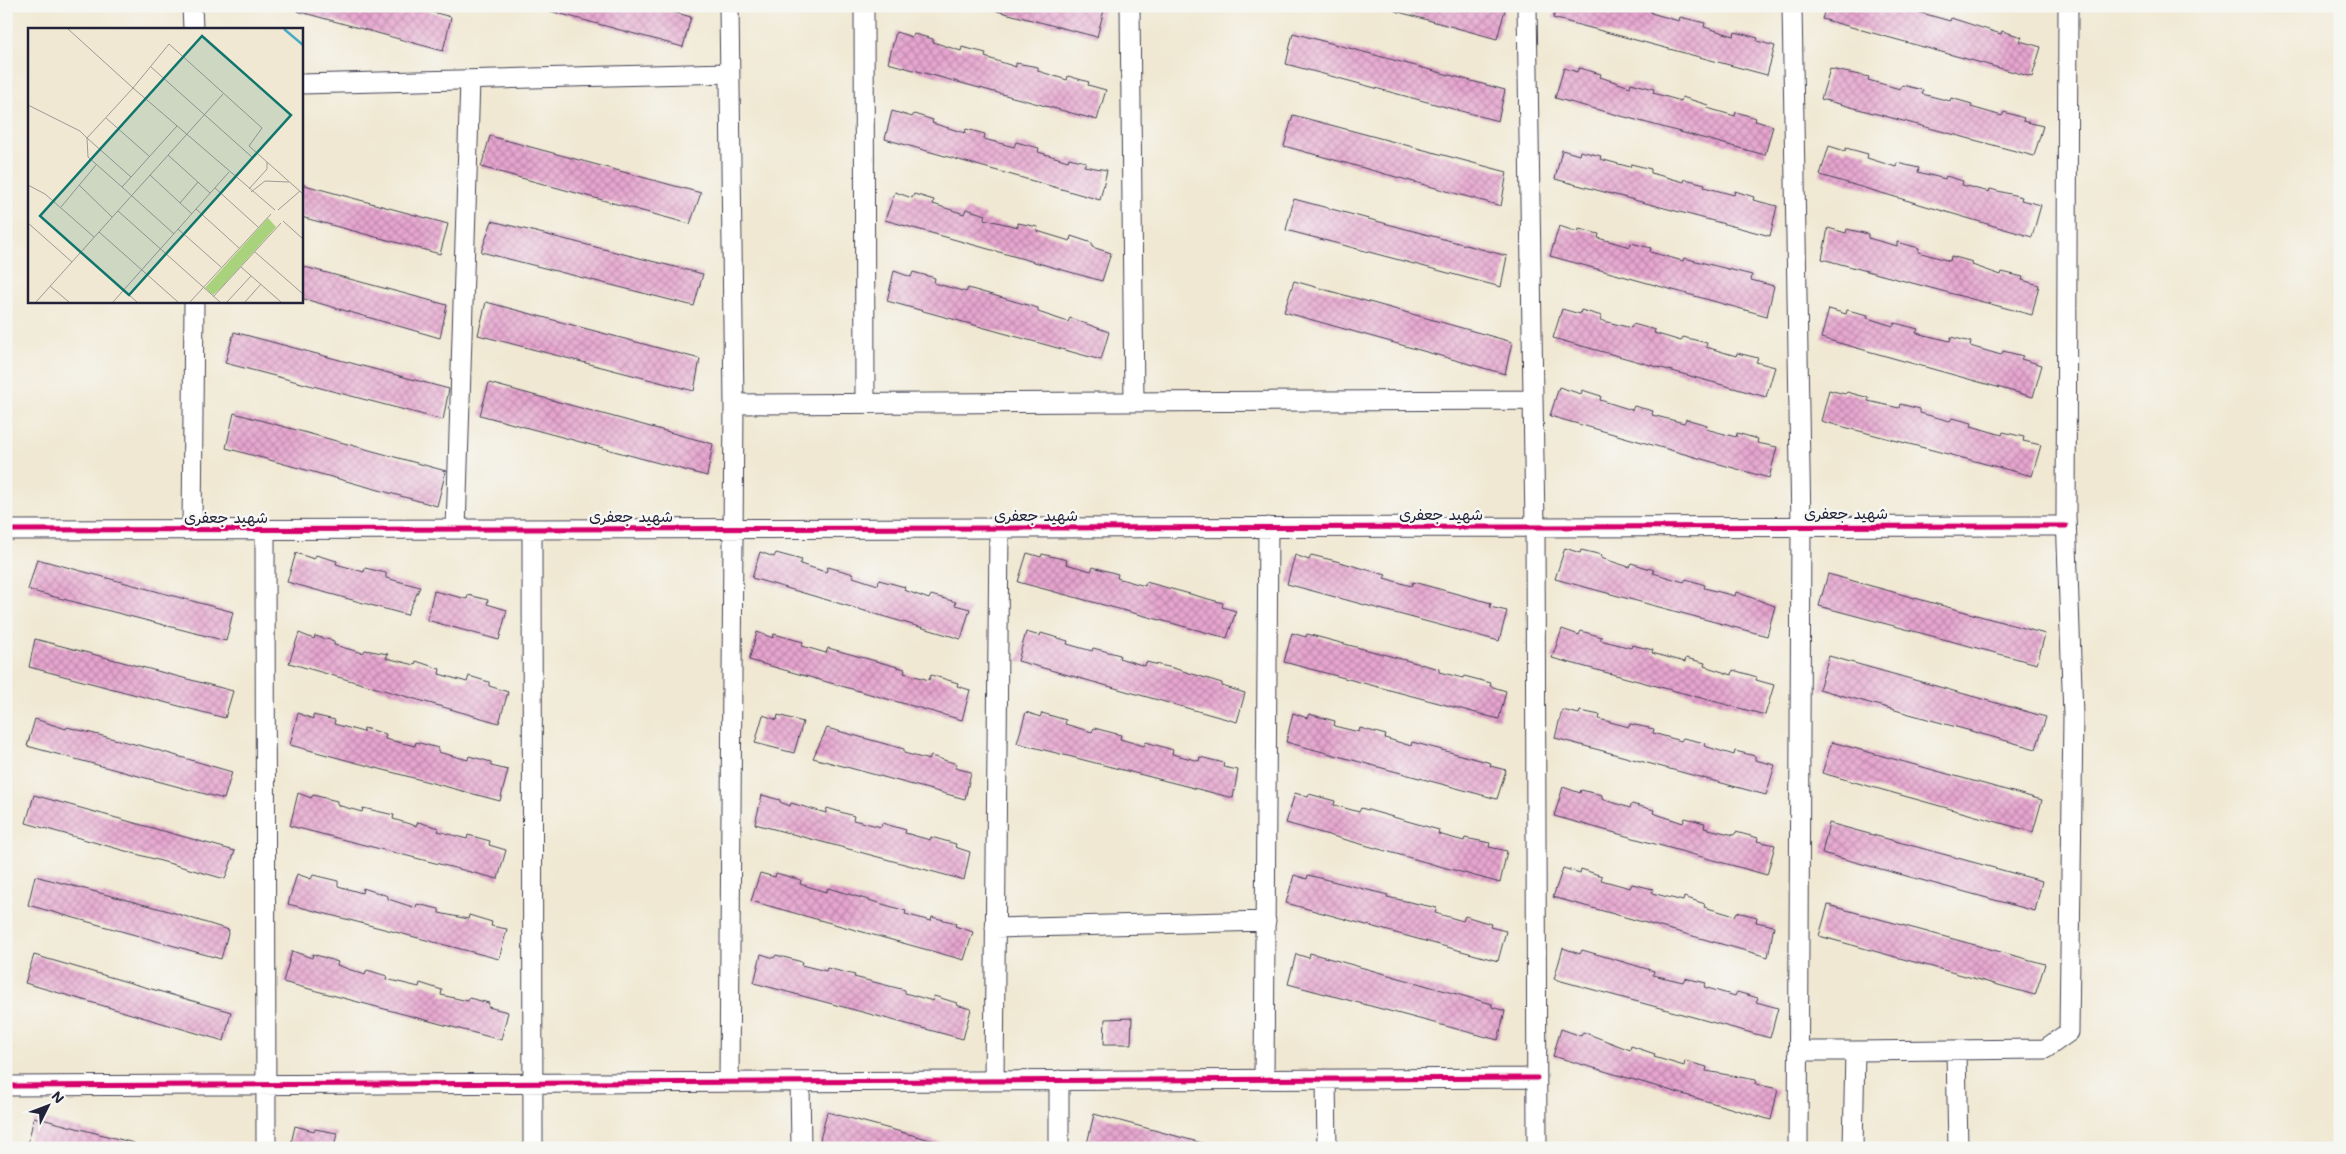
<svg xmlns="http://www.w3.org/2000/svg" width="2346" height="1154" font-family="Mali,'Playpen Sans Arabic',sans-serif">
	<defs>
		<pattern id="building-cross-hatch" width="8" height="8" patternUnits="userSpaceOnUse" patternTransform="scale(1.25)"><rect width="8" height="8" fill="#e7a5cf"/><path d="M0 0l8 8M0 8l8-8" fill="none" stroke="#bb86a9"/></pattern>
	</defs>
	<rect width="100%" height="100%" fill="#f6f6f2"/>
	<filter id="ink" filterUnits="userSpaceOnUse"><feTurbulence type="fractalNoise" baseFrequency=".02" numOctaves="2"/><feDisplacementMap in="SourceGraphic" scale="10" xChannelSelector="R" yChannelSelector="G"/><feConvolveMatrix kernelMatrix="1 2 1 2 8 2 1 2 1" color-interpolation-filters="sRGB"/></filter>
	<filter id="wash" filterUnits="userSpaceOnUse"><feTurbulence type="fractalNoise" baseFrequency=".0096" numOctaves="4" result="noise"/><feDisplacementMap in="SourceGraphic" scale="20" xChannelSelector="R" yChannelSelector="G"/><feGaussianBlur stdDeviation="1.12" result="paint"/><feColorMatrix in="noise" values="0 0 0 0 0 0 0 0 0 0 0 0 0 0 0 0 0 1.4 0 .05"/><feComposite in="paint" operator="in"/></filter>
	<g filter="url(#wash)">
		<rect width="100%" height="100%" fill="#f0e8d2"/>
		<g id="blocks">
			<path fill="url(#building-cross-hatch)" d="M297 6H410L451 17 443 51 297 11Z
				M550 6H652L691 17 683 47 550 11Z
				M997 6H1105L1097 37 997 11Z
				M1396 6H1506L1497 39 1395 11Z
				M1557 6H1641L1651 9V13L1679 21 1680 17 1705 23 1704 27 1734 36 1735 32 1758 38 1757 41 1775 46 1767 75 1553 18Z
				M1826 6H1907L1918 9V12L1950 21 1951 18 2001 34 2002 31 2022 37 2020 41 2041 47 2032 77 1822 19Z
				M896 32 912 37 914 34 933 39V42L961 51 962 47 986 53 985 57 1016 67V63L1038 67V71L1067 80 1068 76 1089 82 1088 85 1106 90 1097 120 888 63Z
				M1293 33 1505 90 1498 121 1286 64Z
				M1564 68 1577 72 1579 68 1601 74 1600 77 1630 87 1631 83 1654 89 1653 93 1681 101 1682 97 1708 105 1707 108 1735 116 1736 112 1756 118 1755 121 1773 126 1765 155 1555 98Z
				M1830 69 1869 77 1868 80 1900 89 1902 85 1923 90 1922 94 1950 101 1951 98 1972 104 1971 107 2002 116 2004 112 2024 118 2023 121 2043 126 2034 156 1821 99Z
				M892 111 912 117 914 114 933 120 932 123 965 133 966 129 985 134 984 139 1014 147 1016 142 1039 148 1038 152 1068 161 1069 158 1086 162 1084 166 1107 170 1100 200 885 139Z
				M1293 115 1507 172 1501 206 1284 146Z
				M490 136 701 193 690 224 481 167Z
				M1829 146 1845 151 1846 148 1868 154 1867 158 1896 167 1897 163 1919 168 1918 172 1945 179 1946 176 1963 181 1962 185 1989 192 1990 189 2022 197 2021 200 2041 205 2032 237 1820 175Z
				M1562 150 1579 155 1580 151 1601 156 1600 159 1630 167 1631 164 1651 169V173L1684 182 1685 179 1705 184 1704 187 1734 195 1735 191 1754 197 1753 200 1777 206 1770 236 1555 179Z
				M301 184 448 224 440 254 301 217Z
				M895 192 912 198 914 194 934 200 933 204 964 214 966 209 986 215 984 219 1018 227V223L1038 227 1037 231 1070 241 1071 236 1092 243V247L1111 253 1102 281 885 220Z
				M1294 199 1507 256 1501 287 1286 230Z
				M492 221 703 274 694 306 481 252Z
				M1559 226 1578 232 1579 229 1599 234 1598 238 1630 247 1631 243 1651 248 1650 252 1683 261 1684 258 1752 275 1751 280 1774 286 1767 316 1550 256Z
				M1828 228 1846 233 1847 229 1868 234V238L1897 246V242L1919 248 1918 252 1950 261 1951 256 1973 262 1972 265 2001 275 2002 272 2023 277 2022 280 2039 285 2032 315 1822 259Z
				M301 266 447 305 440 338 301 298Z
				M894 271 911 277 913 272 935 278 934 283 966 292 968 288 1038 308V312L1068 322 1070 318 1109 332 1101 360 887 301Z
				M1294 281 1512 342 1505 374 1284 312Z
				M486 302 700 359 694 391 478 335Z
				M1562 309 1580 314 1581 310 1602 316 1600 320 1631 328 1633 324 1655 330 1654 333 1681 341 1683 337 1707 343 1706 347 1736 356 1737 353 1758 358 1756 362 1775 367 1766 397 1553 338Z
				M1829 309 1846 314 1847 310 1868 315 1867 318 1893 326 1895 323 1918 329 1916 333 1950 341 1951 337 1971 342 1970 346 2001 355 2003 351 2023 356 2021 359 2042 365 2033 397 1821 338Z
				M234 332 449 389 443 420 225 363Z
				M489 383 713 444 707 476 480 415Z
				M1559 387 1581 394 1582 390 1601 396 1600 400 1632 410 1634 406 1653 411 1652 415 1684 423 1686 419 1707 425 1706 429 1736 437 1737 433 1758 439 1757 443 1777 447 1769 478 1550 416Z
				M1829 390 1845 394 1847 392 1869 398 1868 401 1899 408 1900 404 1920 409V413L1950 421 1952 418 1972 423 1971 426 2002 435 2003 432 2024 437 2023 441 2041 445 2032 476 1821 421Z
				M234 413 446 471 437 506 226 448Z
				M1565 548 1580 553 1581 550 1602 555 1601 558 1629 567 1631 563 1654 570 1653 573 1684 582 1686 579 1705 585 1704 588 1735 596 1736 592 1775 606 1767 636 1555 579Z
				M760 552 774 557 776 553 802 560 800 564 826 572 828 567 854 574 853 577 878 585 879 580 905 587 904 590 929 599 931 595 956 602 955 605 970 609 961 639 752 578Z
				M296 553 314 559 316 555 337 561 336 564 364 572 365 568 386 573V578L420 587 407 615 287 582Z
				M1027 553 1041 557 1042 554 1067 560 1066 564 1091 571 1093 567 1118 574 1117 578 1145 586 1146 582 1223 603 1222 607 1236 611 1227 638 1018 582Z
				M1295 555 1309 560 1311 555 1336 561 1386 575 1384 578 1411 586 1413 582 1491 603 1490 607 1507 611 1499 641 1287 584Z
				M37 559 233 612 226 641 28 590Z
				M1828 574 2045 634 2037 664 1819 606Z
				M434 591 467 599 468 595 488 600 487 604 507 610 499 640 427 620Z
				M1562 629 1579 635 1581 631 1602 637 1600 640 1631 648 1632 645 1653 650 1652 653 1685 662 1686 658 1705 663 1704 666 1732 675 1733 670 1757 677 1756 680 1774 685 1765 715 1552 658Z
				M757 632 773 638 774 634 803 642 802 646 826 653 828 648 905 669 904 673 929 680 931 675 958 683 957 686 970 690 962 720 749 660Z
				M1026 632 1040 636 1041 633 1068 641 1067 644 1092 651 1093 648 1120 655 1119 658 1145 666 1146 662 1173 668 1222 683V686L1245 693 1237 722 1018 661Z
				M299 633 314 639 315 636 334 641V645L363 653 365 650 388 654 386 658 415 665 416 661 440 669 439 674 467 682 469 676 489 682V686L508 692 499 723 289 663Z
				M1292 633 1306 637 1307 634 1439 669V672L1463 678 1464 676 1491 683 1490 686 1506 691 1499 719 1284 662Z
				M35 639 233 691 225 718 29 667Z
				M1829 656 2046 717 2036 749 1819 689Z
				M1562 710 1579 714 1580 711 1600 715 1599 719 1629 727 1630 724 1654 729 1653 733 1681 741 1683 738 1705 743 1704 746 1734 755 1735 751 1755 756V760L1775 765 1766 795 1555 738Z
				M1026 712 1040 717 1042 713 1066 720 1065 724 1092 732 1094 728 1121 735 1120 739 1144 746 1146 742 1173 750 1172 754 1199 761 1200 757 1224 763 1223 767 1238 770 1233 798 1017 743Z
				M298 713 313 719V715L335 720 334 724 363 732 364 728 386 734 385 739 415 746 416 742 438 748V752L468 760 469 756 491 762V766L508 770 500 801 290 745Z
				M1293 713 1307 718 1309 714 1335 721 1334 726 1359 732 1360 728 1386 735 1385 738 1411 746 1412 742 1491 763 1490 766 1506 770 1497 799 1286 742Z
				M763 715 777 720 778 715 803 722 794 753 755 743Z
				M35 719 66 729 67 727 150 748 232 772 224 799 27 746Z
				M827 728 904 749V753L929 760 931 756 957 764 955 768 971 772 965 799 813 758Z
				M1832 742 2042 800 2033 832 1822 773Z
				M1563 787 1580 793 1581 790 1602 795V799L1630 808 1632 804 1654 810 1653 813 1683 823 1685 818 1705 823 1704 828 1734 835 1736 832 1758 838 1757 841 1775 845 1767 875 1554 816Z
				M298 793 311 798 313 795 337 801V805L362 812 363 808 394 815 393 819 416 826 418 822 439 828 438 831 467 839 468 835 490 841 489 845 506 850 498 879 290 826Z
				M1295 793 1308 797 1309 794 1335 801 1334 805 1359 812 1361 808 1439 830 1438 834 1464 841 1465 838 1490 843 1489 847 1507 851 1500 883 1286 823Z
				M34 795 235 851 225 879 26 823Z
				M762 795 780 800V802L790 806 791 803 826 813 827 808 854 816 853 820 881 827 882 823 906 830 905 833 930 840 931 837 956 844 955 847 970 852 964 880 755 824Z
				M1829 823 2042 881 2035 911 1822 853Z
				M1563 868 1580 873 1581 869 1602 876 1601 880 1630 888 1632 884 1653 889 1652 893 1683 901 1684 897 1705 904 1704 907 1735 916 1737 912 1757 917 1756 922 1774 926 1768 957 1553 897Z
				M760 873 775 877 776 873 801 880 800 884 826 892 828 888 906 911 905 914 931 921 932 917 956 923 955 926 973 932 964 960 751 901Z
				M297 874 311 879 313 875 338 881V886L362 893 363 888 388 896V899L416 908 417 904 439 909V913L468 919 469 915 492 922 491 926 507 929 499 959 288 904Z
				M1294 875 1307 879 1308 875 1388 895 1387 897 1437 908 1435 913 1463 921 1465 916 1491 924 1490 927 1506 931 1498 961 1286 903Z
				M35 876 165 910 229 930 221 959 28 905Z
				M1828 905 2045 964 2035 995 1819 936Z
				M1563 948 1580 954 1582 950 1610 958 1654 971 1653 975 1683 982 1685 978 1706 983 1704 987 1735 996 1737 992 1758 998 1756 1002 1778 1008 1770 1038 1554 979Z
				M292 951 312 958 313 954 338 962 337 965 365 975 367 970 387 976 386 979 419 987 420 983 442 990 441 995 468 1001 469 998 489 1003 488 1007 508 1012 501 1040 283 982Z
				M1310 953 1492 1004V1007L1505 1011 1498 1040 1288 984 1296 954 1309 958Z
				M761 954 774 958 776 955 802 962 801 965 826 971 827 968 855 975 854 977 905 990V993L933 1001 934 996 957 1003 956 1005 971 1009 963 1039 754 983Z
				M34 955 231 1012 224 1041 25 983Z
				M1132 1018 1131 1044H1104L1105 1019Z
				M1561 1029 1581 1036 1583 1032 1630 1050 1631 1046 1655 1054 1654 1057 1684 1066 1685 1061 1707 1067 1706 1071 1756 1080 1755 1084 1778 1089 1771 1120 1553 1056Z
				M827 1112 942 1143 941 1148H833L819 1144Z
				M1094 1114 1202 1143V1148H1100L1087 1144Z
				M34 1117 134 1143 133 1148H27Z
				M295 1126 314 1131 315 1129 337 1133 334 1148H290Z"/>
		</g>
	</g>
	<g filter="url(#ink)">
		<use href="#blocks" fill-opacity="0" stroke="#414052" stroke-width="1"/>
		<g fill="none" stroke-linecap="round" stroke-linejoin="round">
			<defs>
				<path id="minor" d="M192 6 193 29
					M729 6 734 404
					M864 6 865 403
					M1130 6 1134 402
					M1527 6 1535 526 1537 1148
					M1792 6 1801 526 1798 1148
					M301 84 729 73
					M192 529 194 301
					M265 529 266 1148
					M456 529 470 80
					M532 529 533 1148
					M6 530 2066 526
					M995 928 1266 921
					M1798 1051H1855
					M1956 1051 1958 1148
					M1264 1079 1268 527
					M1326 1079 1327 1148
					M994 1081 999 528
					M729 1082 734 404 1533 400
					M800 1082 801 1148
					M6 1086 1537 1078
					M1059 1148V1080
					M1853 1148 1855 1051 2045 1049 2069 1032 2073 716 2066 515 2068 6"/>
			</defs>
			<use href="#minor" stroke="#414052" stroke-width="21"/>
			<use href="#minor" stroke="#fff" stroke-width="19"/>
			<defs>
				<path id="cycleway" d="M6 530 2066 526
					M6 1086 1537 1078"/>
			</defs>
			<use href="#cycleway" stroke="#f6f6f2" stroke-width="8"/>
			<use href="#cycleway" stroke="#d6006c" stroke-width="5"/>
		</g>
	</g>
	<g text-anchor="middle" stroke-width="5" stroke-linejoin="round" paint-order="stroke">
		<g font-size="16" fill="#22223b" stroke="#f6f6f2">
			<text x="1846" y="519">شهید جعفری</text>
			<text x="1441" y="520">شهید جعفری</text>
			<text x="1036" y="521">شهید جعفری</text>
			<text x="631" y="522">شهید جعفری</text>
			<text x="226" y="523">شهید جعفری</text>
		</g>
	</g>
	<g transform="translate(28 28)">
		<rect width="275" height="275" fill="#f0e8d2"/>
		<path d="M240 190 248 199 193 260 185 267 177 260Z" fill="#a9d27d"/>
		<path fill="none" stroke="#48abc8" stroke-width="2.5" d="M256 1 275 17"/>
		<path fill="none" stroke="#9e9996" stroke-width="1" d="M40 1 105 60 141 16 234 100 221 118 275 166M123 39 225 130M0 77 52 103 59 110 60 129 94 159M78 90 121 128M140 127 182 165M122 147 164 186M103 149 59 110 105 60 247 182M207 150 229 125M0 157 17 166 66 209M51 157 84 189M187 160 230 199M221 161 239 141V134M223 164 237 153 261 154M152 175 170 154M33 179 68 137M168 181 211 220M250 182 272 163M90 183 192 274M255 193 275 211M0 195 44 234M150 201 193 239M71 204 150 274M146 206 94 159 149 98M53 224 109 274M227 224 275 266M213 239 253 274M22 258 41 274M185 269 253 195M8 274 195 66M85 274 201 144M162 274 243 186M199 274 223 248M217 274 233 256"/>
		<path fill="#0f766e" fill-opacity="0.15" stroke="#0f766e" stroke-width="2.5" d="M174 8 263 87 101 267 12 188Z"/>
		<rect width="275" height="275" fill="none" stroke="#22223b" stroke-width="2.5"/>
	</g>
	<rect width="2346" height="1154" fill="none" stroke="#f6f6f2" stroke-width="25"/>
	<g transform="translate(48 1106) rotate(48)" stroke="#f6f6f2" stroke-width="4" paint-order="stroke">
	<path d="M0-4L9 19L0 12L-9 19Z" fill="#22223b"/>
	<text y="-8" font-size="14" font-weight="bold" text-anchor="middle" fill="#22223b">N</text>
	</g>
</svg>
